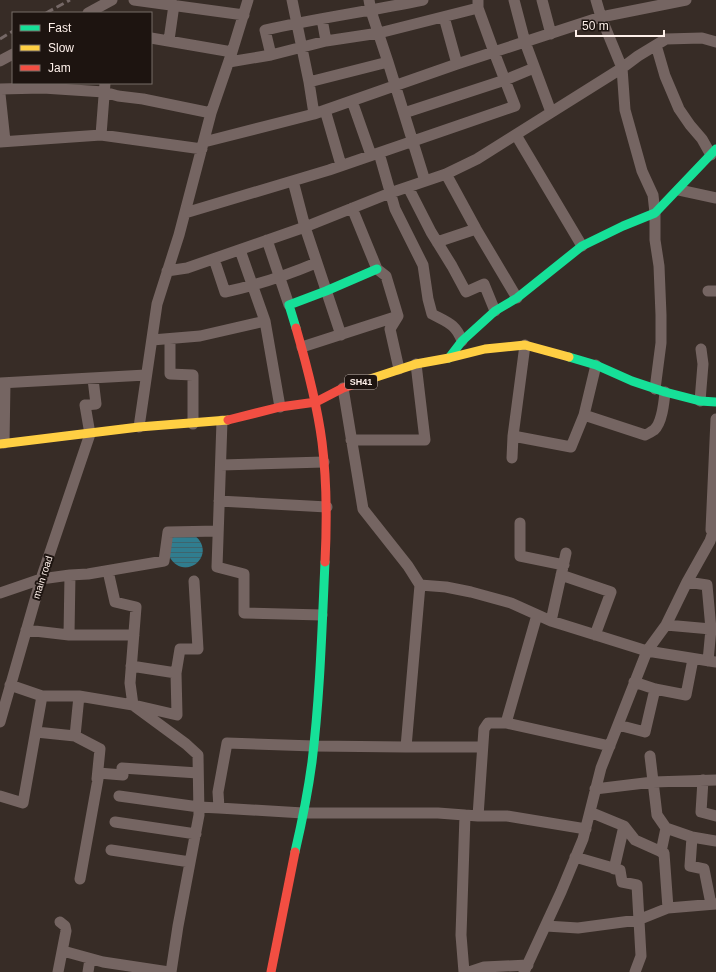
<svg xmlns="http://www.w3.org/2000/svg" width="716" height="972" font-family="Arial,sans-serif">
	<defs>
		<pattern id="water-rules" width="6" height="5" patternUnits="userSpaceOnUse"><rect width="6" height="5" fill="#307d8f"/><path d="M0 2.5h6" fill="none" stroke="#3d656e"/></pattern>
	</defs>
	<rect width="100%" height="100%" fill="#372c26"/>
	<path fill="url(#water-rules)" d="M193 534C220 554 184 584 169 556L171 539 176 535Z"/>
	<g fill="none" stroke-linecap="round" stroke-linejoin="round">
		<path stroke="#756562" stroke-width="11" d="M134 0 244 15
			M292 0 309 82
			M369 0 371 11 388 62 425 181
			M514 0 525 42 551 112
			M542 0 551 34
			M596 0 601 17 622 68 625 110 642 171 653 195 655 213V240L659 266 661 315V343L655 389
			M88 13 112 0
			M444 17 457 64
			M322 19 326 41
			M151 38 232 52
			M169 40 174 5
			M656 45 665 76 679 109 690 125 702 139 711 155
			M271 55 265 30C318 18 371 11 423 0
			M0 61 13 54
			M229 62 271 55 326 41 379 33 478 8
			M0 89 43 88 104 92 118 96 143 99 211 113
			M0 94 5 141
			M352 101 371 155
			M325 110 341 165
			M404 113 505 80 534 68
			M314 114 309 82 388 62
			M101 135 105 83
			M516 135 582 246
			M0 142 101 135 202 149
			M204 142 314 114 457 64 601 17 686 0
			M379 153 395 209 423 265 428 299 432 314C447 322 456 324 462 341
			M446 174 476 229 517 298
			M293 181 305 227 341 335
			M408 187 431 232 452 266 466 292 484 284 495 311
			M679 190 716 198
			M352 208 377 269 386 276 398 316 390 329 399 369
			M185 213 329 170 515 106 494 52 478 8V0
			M267 240 289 305
			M437 242 476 229
			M240 250 265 321 280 407
			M214 259 225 292C258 285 285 276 316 263
			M167 271 187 268 305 227 390 193 446 174 477 159 622 68 638 56 666 39 702 38 716 42
			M708 291H716
			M170 339V374L193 375V424
			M152 340 200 336 265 321
			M302 347 398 316
			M0 383 146 375
			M700 401 703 364 701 349
			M584 415 596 365
			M222 421 217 567 244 574V613L322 615
			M139 427 157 304 179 235 211 113 232 52 248 0
			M513 436 571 447 584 415 645 435C648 434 651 432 654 430 662 423 664 403 665 392
			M351 440H425L416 364
			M4 443 5 383
			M512 458 513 436 525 345
			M221 465 324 462
			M219 501 327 507
			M520 523V556L564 565
			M711 530 716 419
			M561 575 611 592 595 635
			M420 585 446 587 471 592 511 603 551 621 647 651 716 662
			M0 593 41 579 70 575 88 574 164 561 168 532 218 531
			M537 615 506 723 610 746
			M551 621 566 553
			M666 625 711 629 707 585 687 582
			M26 630 69 635H134
			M69 635 70 575
			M708 661 711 629
			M131 666 176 673 180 649H198L194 581
			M634 682 655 689 686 695 693 659
			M10 685 42 696H79L133 705 130 683 136 607 115 602 108 571
			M133 705 186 744 198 755 199 815 178 926 171 972
			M138 706 177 715 176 673
			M0 722 41 579 90 434 85 405 96 404 93 379
			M618 725 645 732 655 689
			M36 732 75 736 79 696
			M75 736 100 749 97 779
			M406 747H482
			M650 756 657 815 666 828 661 852
			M98 773 123 775 122 768 198 773
			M703 780 701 812 716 816
			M595 789 653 782 716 780
			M0 796 23 803 42 696
			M119 796 199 807 219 808 218 792 227 743 314 746 406 747 420 585 408 566 363 509 343 388
			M219 808 303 813H438L478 816H507L586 829
			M590 812 624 826 635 840 664 853 668 908
			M478 816 484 729 488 723H506
			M115 822 196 834
			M666 828 692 837 690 866 704 869 711 904
			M692 837 716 841
			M111 850 190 862
			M575 857 620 870 622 882 637 885 641 956 635 972
			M614 869 624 826
			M80 879 98 779
			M546 926 578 928 638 920 668 908 716 904
			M63 951 103 962 169 972
			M58 972 66 931 65 926 60 922
			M88 972 90 959
			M464 972 461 935 465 815
			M469 972 484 967 528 965
			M524 972 561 892 583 839 601 768 647 651 666 625 687 582 710 541 716 523"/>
		<path stroke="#16e098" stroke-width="9" d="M296 328 289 305 326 291 377 269
			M569 357 596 365 632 381 665 392 700 401 716 402
			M449 358 462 341 495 311 517 298 582 246 623 226 655 213 716 149
			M295 852C302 822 308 792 312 762 320 696 322 628 325 562"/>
		<path stroke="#ffcf43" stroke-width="9" d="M367 380 416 364 449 358 485 349 525 345 569 357
			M0 444 139 427 228 420"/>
		<path stroke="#f24e42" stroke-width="9" d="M296 328C307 366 317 403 322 442 327 482 327 522 325 562
			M228 420 280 407 316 402 343 388 367 380
			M271 972 295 852"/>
		<path stroke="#756866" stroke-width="3" stroke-dasharray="8 4" stroke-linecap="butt" d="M46 13 70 0
			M0 39 13 31"/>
	</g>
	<g text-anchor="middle" stroke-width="4" stroke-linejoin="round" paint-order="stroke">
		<rect fill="#1d1410" stroke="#baaea9" stroke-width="1" x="345" y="375" width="32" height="14" rx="3"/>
		<g font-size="9" font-weight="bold" fill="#fef0ea">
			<text x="361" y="385">SH41</text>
		</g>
		<g font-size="10" fill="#fef0ea" stroke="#1d1410">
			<text transform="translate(42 577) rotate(-72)" y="4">main road</text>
		</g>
	</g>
	<rect x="12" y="12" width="140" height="72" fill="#1d1410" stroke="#776c67"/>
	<rect x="20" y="25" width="20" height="6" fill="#16e098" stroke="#776c67"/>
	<text x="48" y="32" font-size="12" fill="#fef0ea">Fast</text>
	<rect x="20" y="45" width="20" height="6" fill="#ffcf43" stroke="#776c67"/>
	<text x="48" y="52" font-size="12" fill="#fef0ea">Slow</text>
	<rect x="20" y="65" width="20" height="6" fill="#f24e42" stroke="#776c67"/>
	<text x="48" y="72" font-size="12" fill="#fef0ea">Jam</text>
	<path d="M576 30v6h88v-6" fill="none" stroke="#fef0ea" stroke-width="2"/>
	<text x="582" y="30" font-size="12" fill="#fef0ea" stroke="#1d1410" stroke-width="3" paint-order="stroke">50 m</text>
</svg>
